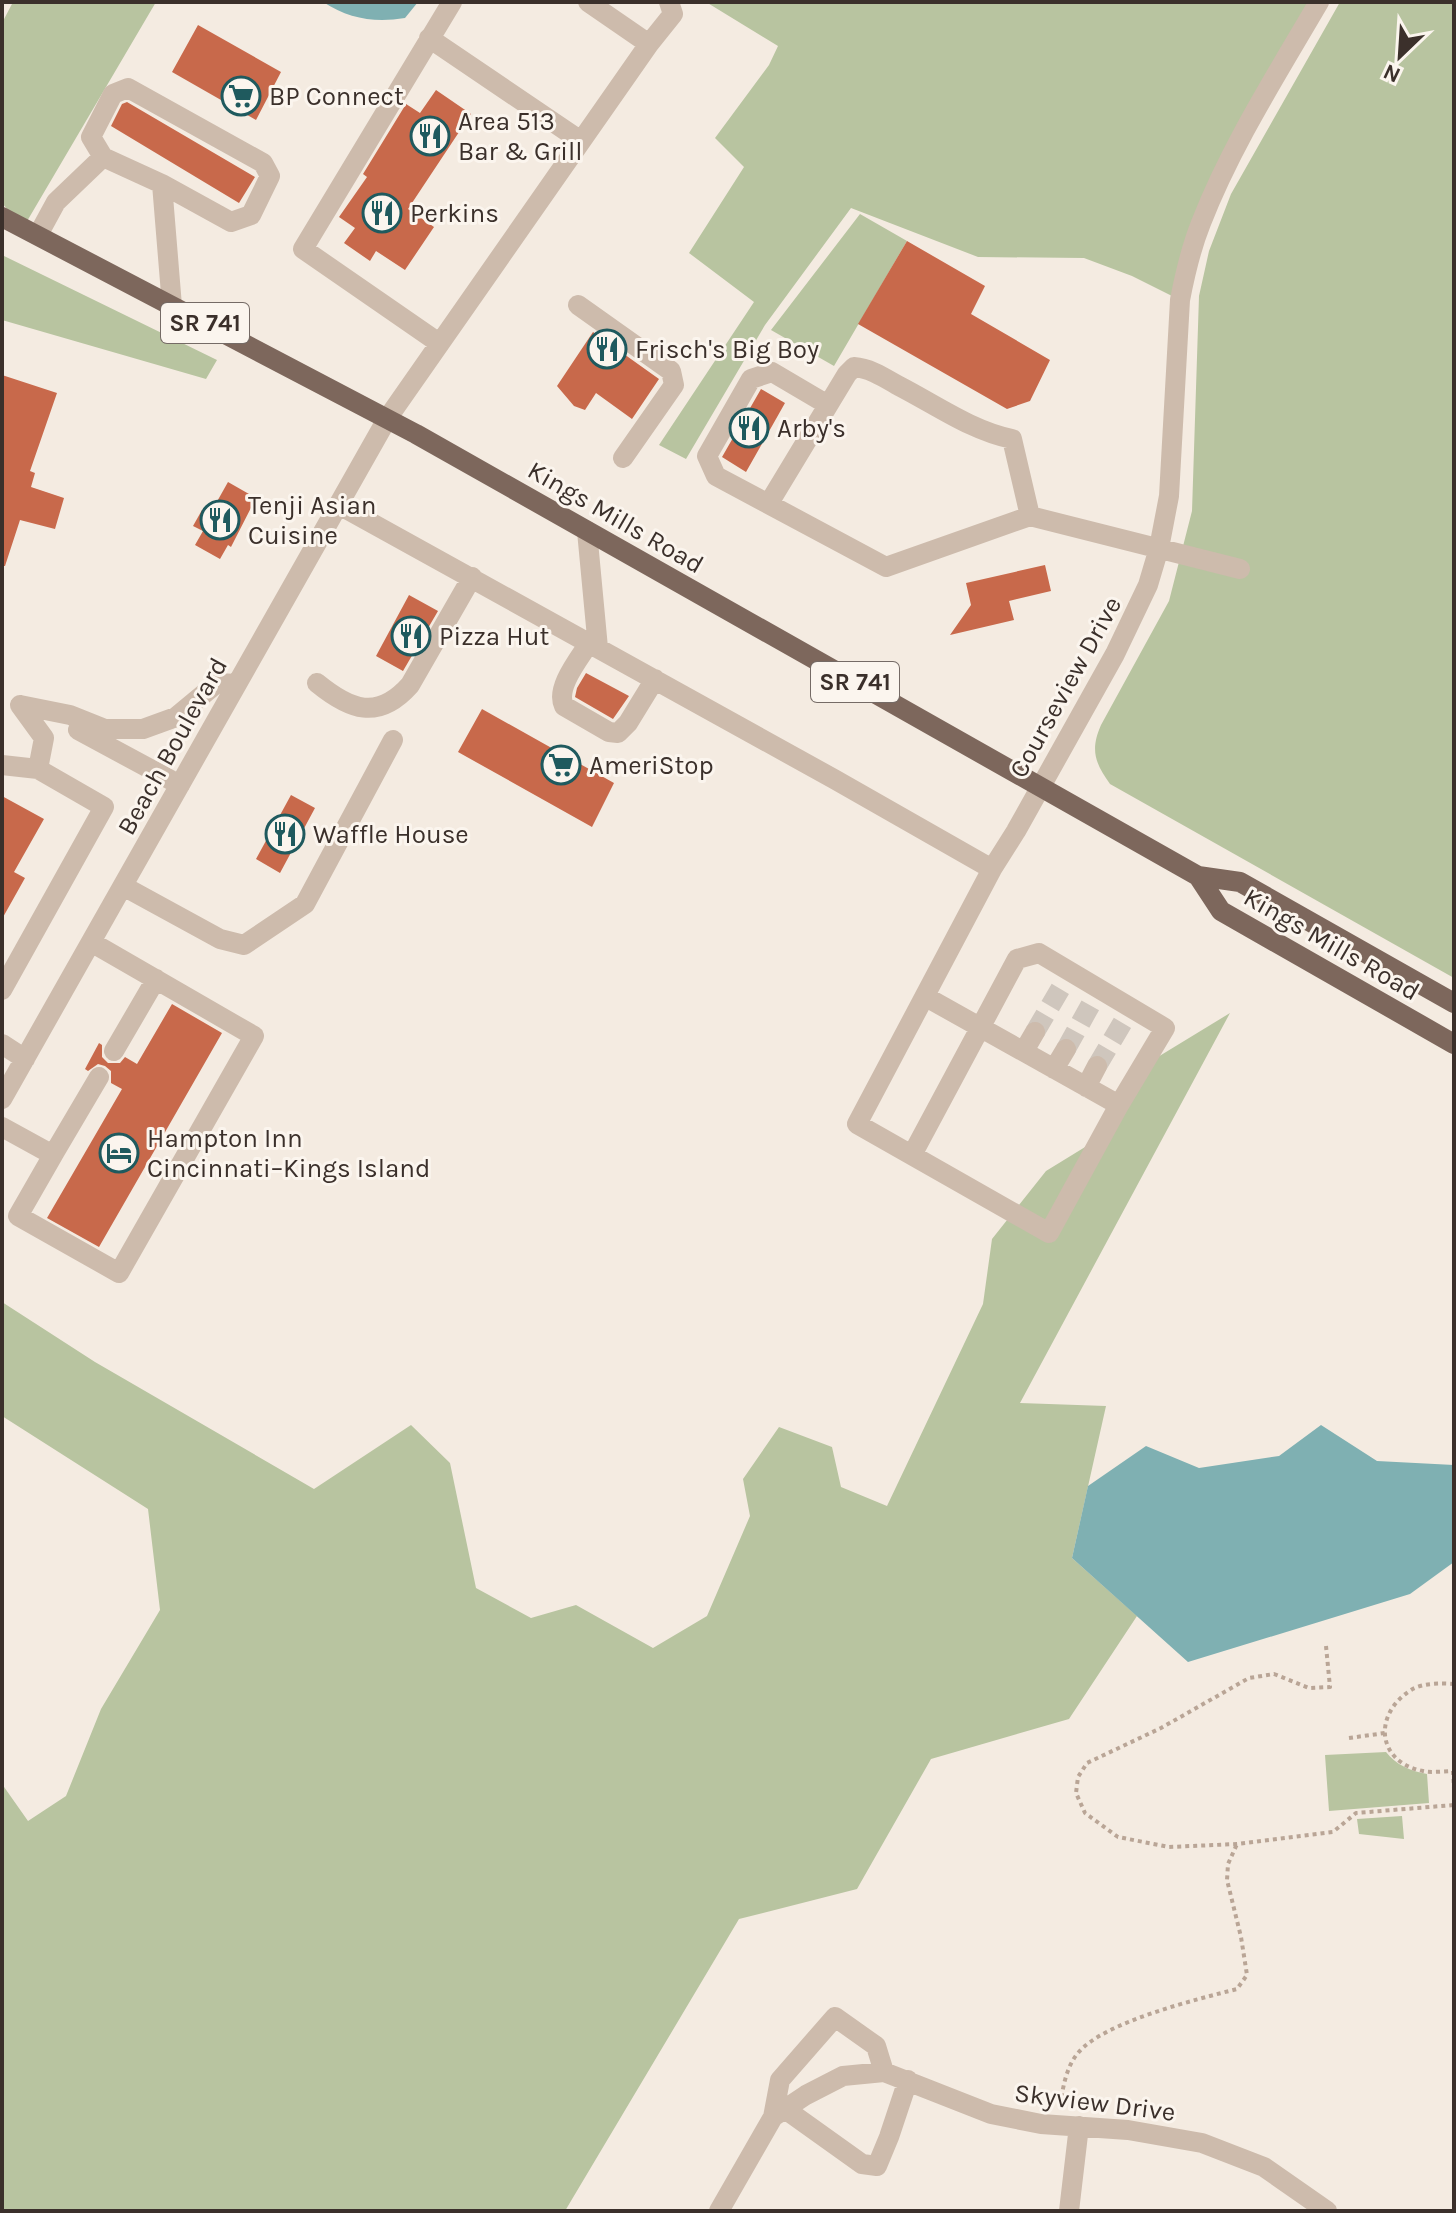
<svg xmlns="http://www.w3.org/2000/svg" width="1456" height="2213" font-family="Karla,sans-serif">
	<rect width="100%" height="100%" fill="#f4ebe1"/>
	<path fill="#b8c4a0" d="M13 2H156L23 228 2 203V23Z
		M706 2H1319L1254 115 1180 300 1132 276 1084 258 978 257 851 208 765 325 686 459 659 445 754 302 689 253 744 167 715 138 769 65 778 46Z
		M1340 2H1454V978L1110 784C1095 763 1090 750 1101 725L1169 601 1192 511 1199 296 1209 251 1231 194Z
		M860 214 907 241 834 366 771 330Z
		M2 255 217 360 206 379 2 320Z
		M1230 1013 1020 1403 1106 1406 1072 1558 1137 1616 1069 1719 931 1759 857 1889 739 1919 565 2211H2V1784L28 1821 66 1796 101 1709 160 1610 148 1509 2 1416V1302L95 1362 314 1489 411 1425 450 1463 476 1588 531 1618 576 1605 653 1648 707 1616 750 1516 743 1479 779 1427 832 1447 841 1487 887 1506 983 1304 992 1239 1046 1171 1090 1144 1125 1077Z
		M1386 1752C1396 1765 1411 1771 1427 1774L1429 1803 1329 1811 1325 1755Z
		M1402 1816 1404 1839 1359 1834 1357 1819Z"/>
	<path fill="#7fb0b2" d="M323 2H418L405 18C375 23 349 19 323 2Z
		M1321 1425 1377 1461 1454 1465V1562L1410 1594 1188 1662 1072 1558 1088 1486 1146 1446 1199 1468 1279 1456Z"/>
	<path fill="#c8694b" d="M198 25 281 72 256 120 172 72Z
		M436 90 471 114 408 209 434 227 405 270 376 251 370 261 344 243 355 228 339 217 367 177 363 174 406 104 420 113Z
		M127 102 255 177 239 203 111 126 122 104Z
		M907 241 985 286 971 314 1050 360 1030 401 1007 409 858 324Z
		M593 332 659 379 632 419 596 393 585 410 574 406 557 386Z
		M2 375 57 393 30 471 35 473 31 487 64 498 55 529 20 520 5 566H2Z
		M761 389 785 403 746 472 722 457Z
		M228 482 256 498 231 547 228 545 220 559 195 545 203 531 193 526 202 510 210 514Z
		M1045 565 1051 591 1009 601 1014 620 950 635 971 605 966 583Z
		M409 595 438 611 403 671 376 656Z
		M586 673 629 696 613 719 575 697 577 688Z
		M482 709 614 783 592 827 458 752Z
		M291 795 315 808 280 873 256 859Z
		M2 796 44 819 14 872 25 878 2 919Z
		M172 1004 222 1033 99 1247 47 1218 122 1089 111 1083V1071L105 1066 98 1064 88 1071 85 1069 99 1043 102 1045V1057L108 1063H120L125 1057 137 1064Z"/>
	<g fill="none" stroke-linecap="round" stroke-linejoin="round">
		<path stroke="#cfc6bd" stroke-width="20" stroke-dasharray="20 10" stroke-linecap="butt" d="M1035 1032 1062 986
			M1066 1049 1091 1004
			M1097 1066 1123 1022"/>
		<path stroke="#b9a596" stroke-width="4" stroke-dasharray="4 4" stroke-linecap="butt" d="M1326 1646 1330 1687 1309 1688 1274 1674 1249 1678 1161 1728 1087 1763 1078 1777 1076 1793 1085 1813 1118 1837 1169 1847 1237 1844 1333 1832 1356 1813 1454 1805
			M1454 1684C1441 1683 1422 1683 1411 1690 1373 1714 1376 1762 1423 1771 1432 1773 1444 1771 1454 1771
			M1349 1738 1385 1733
			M1453 1771 1454 1788
			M1060 2105C1063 2088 1066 2067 1078 2053 1103 2022 1198 1999 1237 1989L1247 1975 1241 1937 1227 1880 1228 1864 1237 1844"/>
		<path stroke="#cdbbac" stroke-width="20" d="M588 2 649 44
			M429 38 581 141
			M162 184 103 157 91 137 113 94 128 88 263 163 270 176 251 215 231 222 162 184 172 306
			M38 235 56 202 103 157
			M578 305 671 371 674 385 623 458
			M439 343 303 249 452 2
			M828 405 772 372 751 379 707 456 716 476 886 567 1030 516
			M769 503 847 374 854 367C870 368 885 378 899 386 936 405 972 431 1012 439L1030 516
			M339 505 834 779 992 869
			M1030 516 1240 569
			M587 531 598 648
			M589 643C579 659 555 688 564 706L609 732 618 733 628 723 655 679
			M317 683C350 710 378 721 410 685L472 577
			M20 705 70 715 105 729H143L176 717 217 683 237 684
			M78 730 180 785
			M2 765 38 769 44 738 20 705
			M123 886 220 939 244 945 305 904 393 740
			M2 990 104 807 38 769
			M926 997 1119 1105
			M2 1044 25 1059
			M114 1051 156 979
			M1024 1051 1035 1032
			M1054 1069 1066 1049
			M1086 1087 1097 1066
			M2 1099 387 419 649 44 673 14 669 2
			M2 1127 53 1155 18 1216 119 1273 254 1036 91 942
			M53 1155 99 1077
			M912 1155 1017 959 1039 953 1165 1028 1119 1105 1049 1233 857 1124 992 869 1016 831 1115 654 1148 585 1159 548 1169 496 1180 300C1185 274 1191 248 1201 223 1231 146 1277 74 1319 2
			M785 2109 862 2164 877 2166 889 2137 908 2080
			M773 2117 780 2080 835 2017 876 2046 884 2072
			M719 2211 773 2117 806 2095 843 2076 884 2072 991 2114 1041 2124 1128 2130 1202 2143 1264 2167 1327 2211
			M1069 2211 1079 2126"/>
		<path stroke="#7d675c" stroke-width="20" d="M2 217 416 434 1198 876 1240 882 1454 1003
			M1198 876 1221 911 1454 1044"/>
	</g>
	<defs>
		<symbol id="supermarket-ring" viewBox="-11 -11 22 22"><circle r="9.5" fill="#fbf5ee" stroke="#1f5a5e" stroke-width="1.5"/><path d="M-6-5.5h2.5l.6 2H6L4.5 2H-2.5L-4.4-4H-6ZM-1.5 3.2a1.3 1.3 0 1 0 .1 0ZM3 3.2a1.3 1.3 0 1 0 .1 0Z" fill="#1f5a5e"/></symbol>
		<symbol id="restaurant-ring" viewBox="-11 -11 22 22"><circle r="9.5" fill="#fbf5ee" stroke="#1f5a5e" stroke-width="1.5"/><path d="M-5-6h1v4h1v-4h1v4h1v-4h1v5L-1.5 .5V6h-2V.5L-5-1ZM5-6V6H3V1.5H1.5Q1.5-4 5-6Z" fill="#1f5a5e"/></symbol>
		<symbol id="hotel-ring" viewBox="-11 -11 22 22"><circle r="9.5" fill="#fbf5ee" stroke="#1f5a5e" stroke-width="1.5"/><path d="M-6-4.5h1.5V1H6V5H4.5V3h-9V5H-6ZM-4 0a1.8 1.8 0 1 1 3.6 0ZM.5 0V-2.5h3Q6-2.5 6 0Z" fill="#1f5a5e"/></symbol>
	</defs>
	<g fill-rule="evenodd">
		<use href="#supermarket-ring" x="219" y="74" width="44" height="44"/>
		<use href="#restaurant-ring" x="408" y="114" width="44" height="44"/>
		<use href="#restaurant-ring" x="360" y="191" width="44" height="44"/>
		<use href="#restaurant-ring" x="585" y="327" width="44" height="44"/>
		<use href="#restaurant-ring" x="727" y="406" width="44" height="44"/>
		<use href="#restaurant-ring" x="198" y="498" width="44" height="44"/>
		<use href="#restaurant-ring" x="389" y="614" width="44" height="44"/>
		<use href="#supermarket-ring" x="539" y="743" width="44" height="44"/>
		<use href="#restaurant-ring" x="263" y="812" width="44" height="44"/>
		<use href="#hotel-ring" x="97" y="1131" width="44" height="44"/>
	</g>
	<g text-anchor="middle" stroke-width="6" stroke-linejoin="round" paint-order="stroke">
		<g fill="#fbf5ee" stroke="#756b66" stroke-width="2">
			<rect x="161" y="303" width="88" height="40" rx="6"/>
			<rect x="811" y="662" width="88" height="40" rx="6"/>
		</g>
		<g font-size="24" font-weight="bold" fill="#3b302b">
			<text x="205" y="331">SR 741</text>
			<text x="855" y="690">SR 741</text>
		</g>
		<g font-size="26" fill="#3b302b" stroke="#fbf5ee" text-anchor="start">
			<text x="269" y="105">BP Connect</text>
			<text x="458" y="130">Area 513<tspan x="458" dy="30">Bar &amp; Grill</tspan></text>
			<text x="410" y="222">Perkins</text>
			<text x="635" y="358">Frisch's Big Boy</text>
			<text x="777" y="437">Arby's</text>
			<text x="248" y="514">Tenji Asian<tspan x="248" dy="30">Cuisine</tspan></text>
			<text x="439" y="645">Pizza Hut</text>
			<text x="589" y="774">AmeriStop</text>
			<text x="313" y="843">Waffle House</text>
			<text x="147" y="1147">Hampton Inn<tspan x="147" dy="30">Cincinnati–Kings Island</tspan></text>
		</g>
		<g font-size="26" fill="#3b302b" stroke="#fbf5ee">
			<text transform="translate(616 517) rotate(30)" y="9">Kings Mills Road</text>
			<text transform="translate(1065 687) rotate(-61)" y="9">Courseview Drive</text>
			<text transform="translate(172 746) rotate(-61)" y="9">Beach Boulevard</text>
			<text transform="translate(1332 944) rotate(30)" y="9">Kings Mills Road</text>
			<text transform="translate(1095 2102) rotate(7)" y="9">Skyview Drive</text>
		</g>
	</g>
	<rect width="1456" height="2213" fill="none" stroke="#3b302b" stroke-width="8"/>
	<g transform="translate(1400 56) rotate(205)" stroke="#fbf5ee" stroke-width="6" paint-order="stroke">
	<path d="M0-6L14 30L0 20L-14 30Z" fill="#3b302b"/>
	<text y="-12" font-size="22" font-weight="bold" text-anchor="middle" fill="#3b302b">N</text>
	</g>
</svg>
